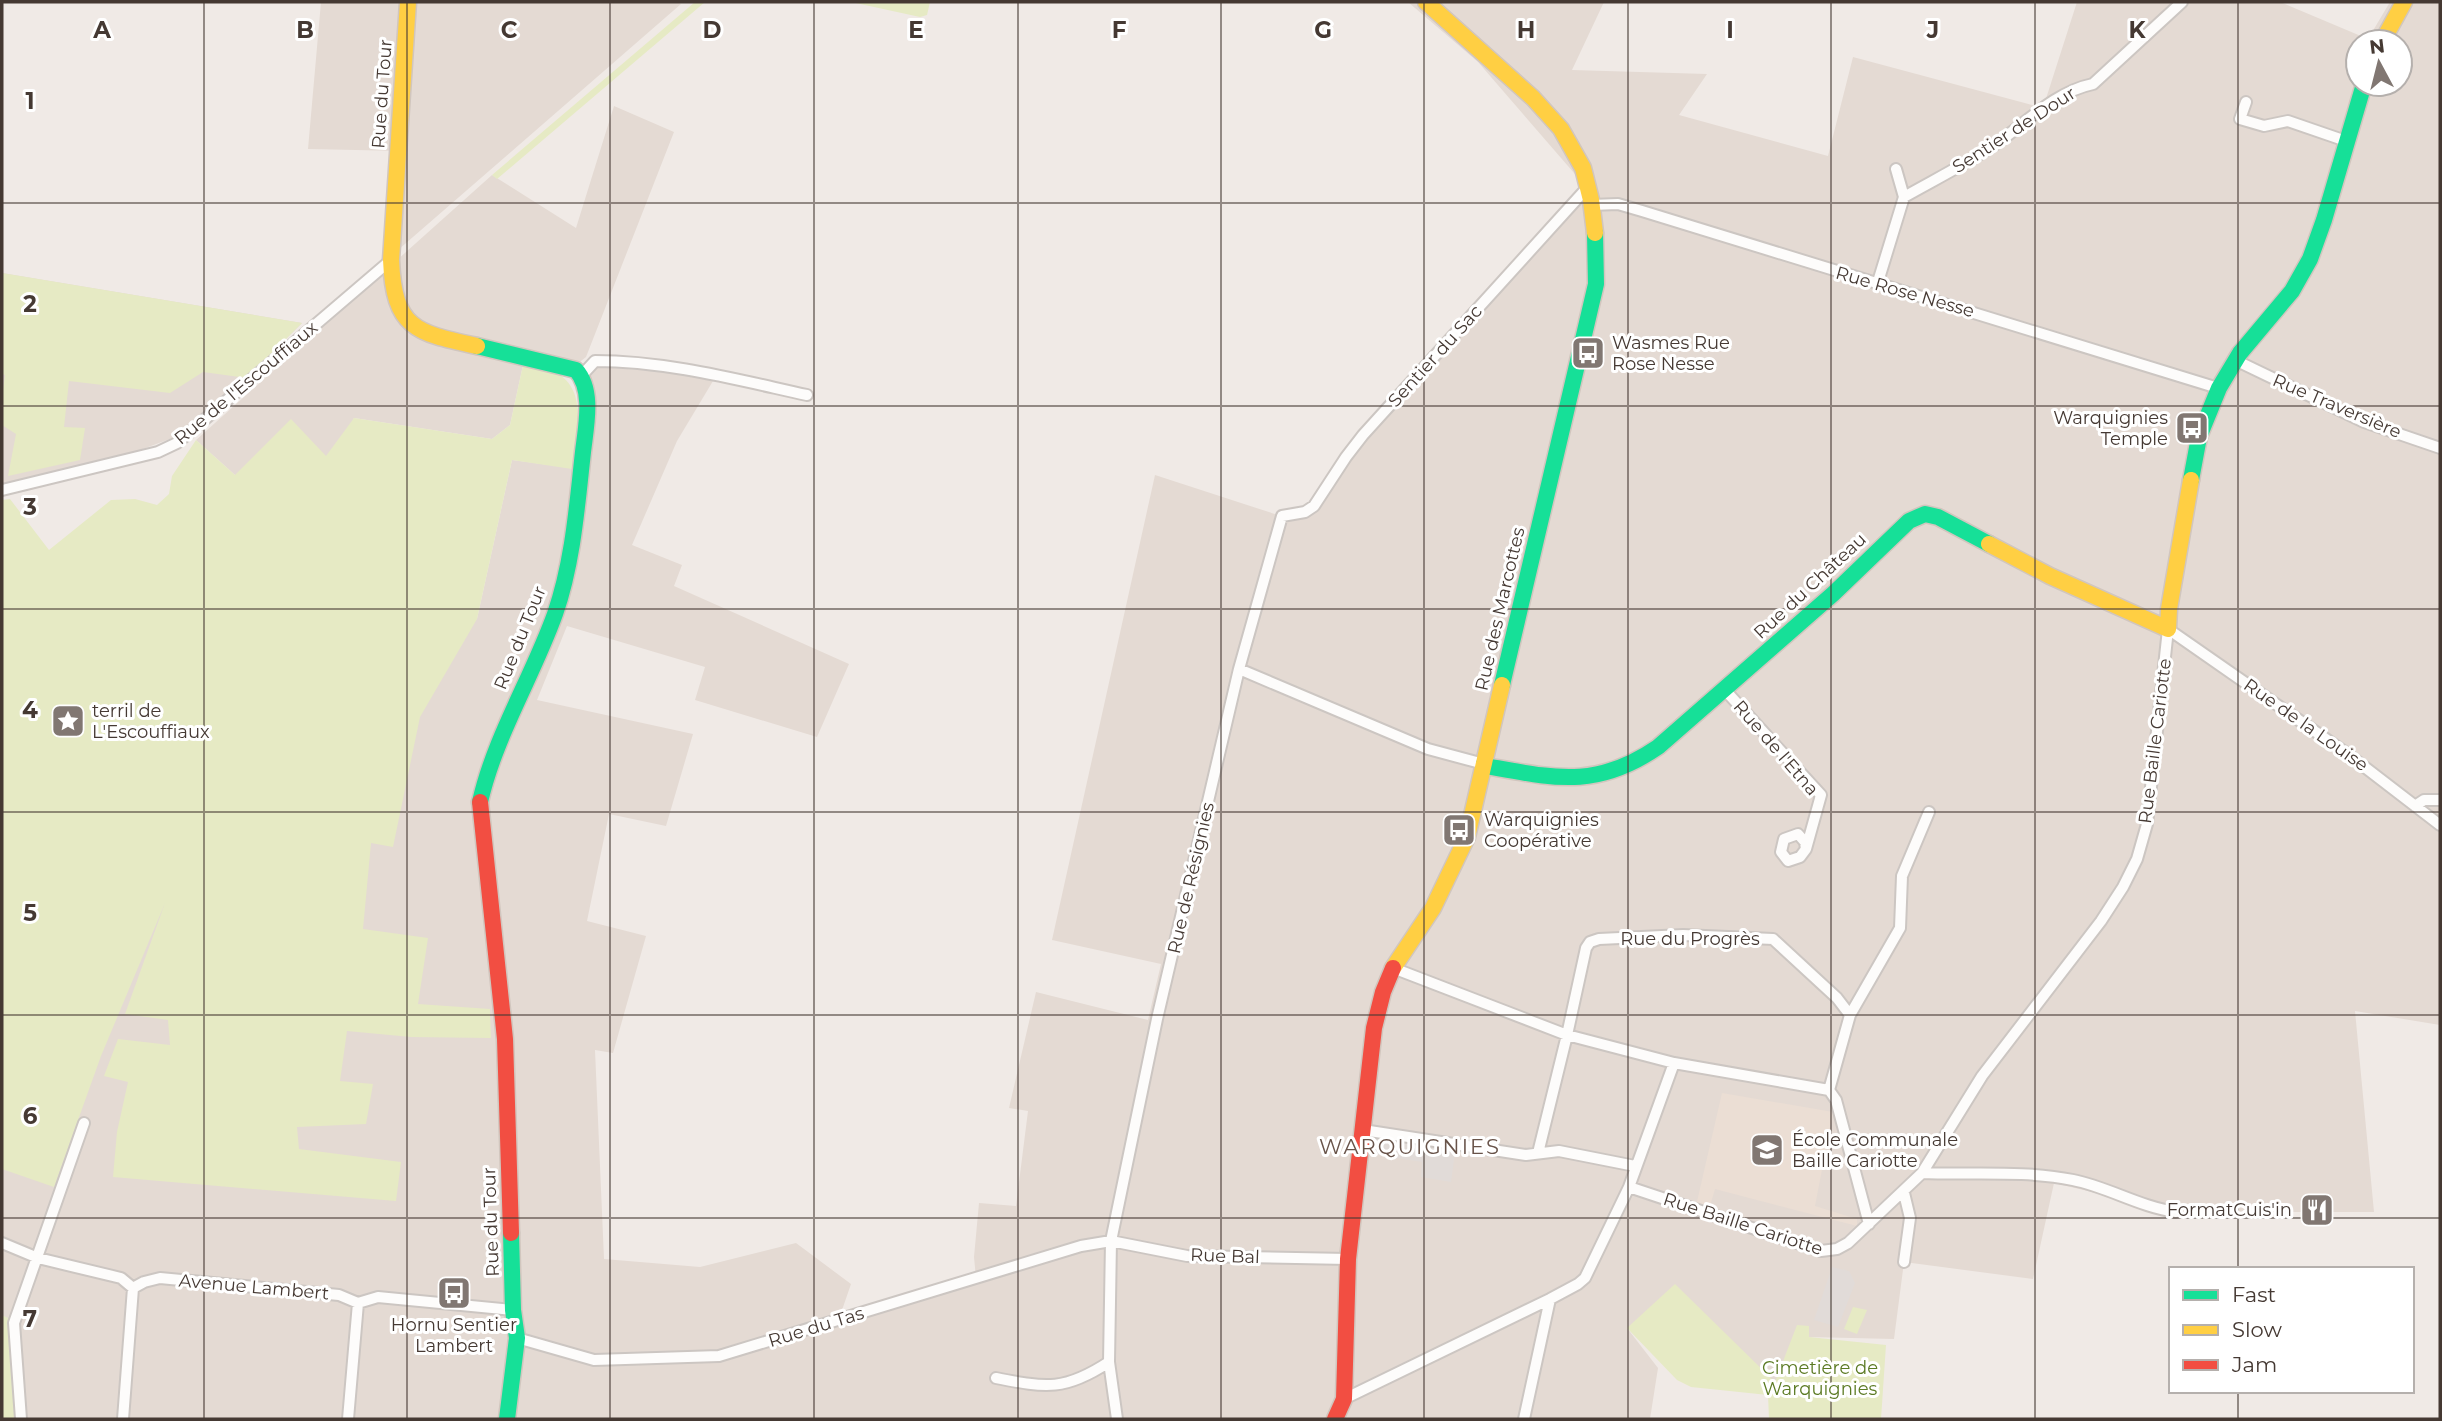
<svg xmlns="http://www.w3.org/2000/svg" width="2442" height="1421" font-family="Montserrat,sans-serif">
	<rect width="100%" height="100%" fill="#f0eae6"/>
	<path fill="#e4dad3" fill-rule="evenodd" d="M321 2H677L681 4 398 250 403 151 308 149Z
		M1408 2H1604L1572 70 1707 74 1679 115 1828 156 1853 57 2043 108 2077 2H2280L2368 39 2390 2H2440V1025L2355 1011 2374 1212H2176L2054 1183 2033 1279 1904 1262 1894 1339 1809 1337 1775 1382 1627 1328 1658 1368 1650 1419H21L2 1317V1085L232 706 477 619 512 460 572 468 589 366 716 376 677 441 632 545 682 565 674 586 849 664 817 737 695 700 705 667 567 626 537 700 693 734 666 826 609 814 587 921 646 936 613 1053 595 1050 604 1259 700 1267 796 1243 851 1284 841 1313 976 1278 974 1257 979 1203 1016 1206 1028 1111 1009 1108 1036 992 1148 1020 1161 964 1052 940 1155 475 1281 516 1305 512 1357 445 1587 188 1478 62ZM2358 42H2400V84H2358Z
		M614 106 674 132 586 357 562 376 551 371 523 365 510 425 492 439 354 418 236 689 235 475 196 440 492 175 576 228Z
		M2 273 302 323 194 430 105 463 2 497Z"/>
	<path fill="#ebded4" d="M1722 1093 1833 1112 1815 1206 1857 1219V1226L1715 1189 1709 1209 1696 1206Z"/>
	<path fill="#e6eac4" d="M695 2H705L497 179 492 175Z
		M851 2H930L927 15 920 17Z
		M2 273 302 323 247 378 203 372 170 393 69 381 64 427 85 428 80 460 8 476 16 434 2 425V397L5 375 2 374Z
		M523 365C535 367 551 368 560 375 589 395 575 440 572 469L512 460 477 619 420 717 393 847 371 843 363 929 428 938 418 1004 490 1009 491 1038 411 1037 347 1031 340 1081 373 1084 366 1124 297 1127 299 1149 401 1162 396 1201 113 1177 117 1132 128 1082 104 1076 118 1039 170 1045 168 1020 125 1014 165 903 101 1056 54 1187 2 1169V500L10 499 49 550 111 500 135 499 157 505 169 494 172 476 196 440 235 475 291 419 326 456 354 418 492 439 510 425Z
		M1675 1284 1775 1382 1797 1325 1809 1326V1337L1886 1345 1881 1419H1769L1768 1395 1691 1387 1677 1380 1627 1328Z
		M1853 1307 1867 1310 1857 1334 1844 1329Z
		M2 1315 16 1322 19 1419H2Z"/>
	<path fill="#e1dbd8" d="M1374 1131 1456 1144 1451 1182 1421 1177 1422 1162 1372 1154Z
		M1832 1267 1849 1271 1855 1283 1838 1327 1814 1320Z"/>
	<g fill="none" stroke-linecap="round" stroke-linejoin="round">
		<defs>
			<path id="street" d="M2246 102 2240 119 2264 126 2288 121 2346 141
				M1904 197C1934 180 1964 165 1993 146 2024 125 2054 92 2093 84L2182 2
				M1591 205 1618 204 1642 211 2218 388
				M1877 285 1904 197 1896 169
				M2235 360 2364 422 2440 448
				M582 375 595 361C667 361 738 380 807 395
				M2 490 158 452 177 443 391 260
				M1239 669 1428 749 1484 764
				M1724 689 1821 795 1806 849 1800 857 1788 861 1781 852 1784 839 1798 834 1805 842 1806 849
				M2415 806 2424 800H2440
				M1393 968 1567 1035 1674 1063
				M1850 1015 1900 928 1902 876 1929 812
				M1829 1090 1836 1100 1869 1224
				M1363 1130 1526 1155 1559 1151 1635 1166
				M1538 1153 1567 1035 1586 948 1590 942 1599 939 1683 935 1773 939 1837 998 1850 1015 1829 1090
				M1922 1173C1971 1175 2024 1170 2073 1180 2108 1187 2140 1207 2176 1212
				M1629 1187 1821 1251 1837 1249 1848 1243 1922 1173 1982 1076 2101 921 2123 887 2137 859 2147 824 2168 629 2349 755 2440 825
				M1904 1193 1910 1218 1904 1262
				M2 1243 38 1258 121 1278 133 1288 144 1282 160 1278 339 1295 358 1303 378 1297 513 1310
				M517 1338 594 1360 719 1356 1081 1246 1111 1241 1187 1256 1348 1259
				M996 1378C1047 1388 1065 1391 1109 1362
				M1344 1399 1550 1299 1578 1284 1585 1278 1629 1187 1674 1063 1829 1090
				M21 1419 14 1323 84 1123
				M123 1419 133 1288
				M348 1419 358 1303
				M1117 1419 1109 1362 1111 1241 1157 1019 1239 669 1282 516 1305 512 1314 506 1346 457 1363 435 1587 188
				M1524 1419 1550 1299"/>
			<path id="fast" d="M477 346 576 370C594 390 586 426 583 452 577 506 573 562 555 614 532 678 495 736 480 802
				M2191 480 2199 437 2219 388 2240 353 2292 291 2310 259 2324 220 2364 84
				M1502 685 1596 284 1595 233
				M1484 764 1491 767C1558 779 1598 788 1658 747L1833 594 1909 521 1925 514 1938 517 1989 544
				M507 1419 517 1338 513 1310 511 1233"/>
			<path id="slow" d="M408 2 391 260C394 329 416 333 477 346
				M1426 2 1533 98 1561 129 1583 168 1591 200 1595 233
				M2382 42 2404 2
				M1989 544 2050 576 2168 629 2169 609 2191 480
				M1393 968 1433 908 1467 837 1502 685"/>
			<path id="jam" d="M480 802 505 1039 511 1233
				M1335 1419 1344 1399 1348 1259 1374 1028 1383 992 1393 968"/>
		</defs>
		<use href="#street" stroke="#ccc6c2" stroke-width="14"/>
		<use href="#fast" stroke="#d1c6be" stroke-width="19"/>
		<use href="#slow" stroke="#d1c6be" stroke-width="19"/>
		<use href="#jam" stroke="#d1c6be" stroke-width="19"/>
		<use href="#street" stroke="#fdfcfb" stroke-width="10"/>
		<use href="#fast" stroke="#16e098" stroke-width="16"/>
		<use href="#slow" stroke="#ffcf43" stroke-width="16"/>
		<use href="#jam" stroke="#f24e42" stroke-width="16"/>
	</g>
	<path fill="none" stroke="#453933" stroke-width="2" stroke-opacity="0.55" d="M204 2V1419M407 2V1419M610 2V1419M814 2V1419M1018 2V1419M1221 2V1419M1424 2V1419M1628 2V1419M1831 2V1419M2035 2V1419M2238 2V1269M2 203H2440M2 406H2440M2 609H2440M2 812H2440M2 1015H2440M2 1218H2440M2238 1391V1419"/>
	<defs>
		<symbol id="bus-square" viewBox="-11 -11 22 22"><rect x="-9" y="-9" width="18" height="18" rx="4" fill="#817772" stroke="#fff"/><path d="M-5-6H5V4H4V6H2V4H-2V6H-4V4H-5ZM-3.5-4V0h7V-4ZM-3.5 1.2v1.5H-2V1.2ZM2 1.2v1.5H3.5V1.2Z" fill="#fff"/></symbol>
		<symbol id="sight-square" viewBox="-11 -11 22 22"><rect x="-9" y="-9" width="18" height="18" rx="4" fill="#817772" stroke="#fff"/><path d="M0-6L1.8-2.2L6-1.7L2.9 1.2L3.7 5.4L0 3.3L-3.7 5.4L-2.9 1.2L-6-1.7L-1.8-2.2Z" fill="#fff"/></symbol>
		<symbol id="school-square" viewBox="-11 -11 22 22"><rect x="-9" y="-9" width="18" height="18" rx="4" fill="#817772" stroke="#fff"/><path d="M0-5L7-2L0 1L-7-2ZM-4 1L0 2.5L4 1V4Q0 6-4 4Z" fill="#fff"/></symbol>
		<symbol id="restaurant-square" viewBox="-11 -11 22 22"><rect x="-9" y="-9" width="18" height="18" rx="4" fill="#817772" stroke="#fff"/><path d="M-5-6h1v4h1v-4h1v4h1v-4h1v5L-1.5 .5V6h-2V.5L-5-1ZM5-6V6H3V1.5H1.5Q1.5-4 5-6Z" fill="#fff"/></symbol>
	</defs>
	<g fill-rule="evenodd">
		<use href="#bus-square" x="1569" y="334" width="38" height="38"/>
		<use href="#bus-square" x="2173" y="409" width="38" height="38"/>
		<use href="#sight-square" x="49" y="702" width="38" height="38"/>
		<use href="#bus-square" x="1440" y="811" width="38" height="38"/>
		<use href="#school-square" x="1748" y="1131" width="38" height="38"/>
		<use href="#restaurant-square" x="2298" y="1191" width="38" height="38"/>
		<use href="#bus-square" x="435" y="1274" width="38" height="38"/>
	</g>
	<g text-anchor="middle" stroke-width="6" stroke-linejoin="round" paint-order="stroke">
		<g font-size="18" fill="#453933" stroke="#fff">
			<text transform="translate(382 94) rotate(-86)" y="6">Rue du Tour</text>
			<text transform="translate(2014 130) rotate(-33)" y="6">Sentier de Dour</text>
			<text transform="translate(1905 292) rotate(16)" y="6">Rue Rose Nesse</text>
			<text transform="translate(1435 356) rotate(-48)" y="6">Sentier du Sac</text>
			<text transform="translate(246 383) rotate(-40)" y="6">Rue de l'Escouffiaux</text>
			<text transform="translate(2337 406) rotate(23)" y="6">Rue Traversière</text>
			<text transform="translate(1810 586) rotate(-43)" y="6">Rue du Château</text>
			<text transform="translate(1500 609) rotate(-77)" y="6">Rue des Marcottes</text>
			<text transform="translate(520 638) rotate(-68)" y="6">Rue du Tour</text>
			<text transform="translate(2306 725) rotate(35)" y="6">Rue de la Louise</text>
			<text transform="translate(2155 741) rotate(-83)" y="6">Rue Baille Cariotte</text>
			<text transform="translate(1776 748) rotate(49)" y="6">Rue de l'Etna</text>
			<text transform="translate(1191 878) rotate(-77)" y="6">Rue de Résignies</text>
			<text x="1690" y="945">Rue du Progrès</text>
			<text transform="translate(491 1222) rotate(-92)" y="6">Rue du Tour</text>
			<text transform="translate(1743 1224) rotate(18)" y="6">Rue Baille Cariotte</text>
			<text transform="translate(1225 1256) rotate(2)" y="6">Rue Bal</text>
			<text transform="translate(254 1287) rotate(5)" y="6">Avenue Lambert</text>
			<text transform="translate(816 1327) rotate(-17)" y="6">Rue du Tas</text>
		</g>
		<g font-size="18" fill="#453933" stroke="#fff" text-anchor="start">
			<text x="1612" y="349">Wasmes Rue<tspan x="1612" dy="21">Rose Nesse</tspan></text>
			<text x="2168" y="424" text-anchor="end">Warquignies<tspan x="2168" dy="21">Temple</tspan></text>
			<text x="92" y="717">terril de<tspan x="92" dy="21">L'Escouffiaux</tspan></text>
			<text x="1484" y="826">Warquignies<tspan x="1484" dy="21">Coopérative</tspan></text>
			<text x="1792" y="1146">École Communale<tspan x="1792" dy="21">Baille Cariotte</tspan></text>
			<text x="2292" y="1216" text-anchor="end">FormatCuis'in</text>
			<text x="454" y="1331" text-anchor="middle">Hornu Sentier<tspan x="454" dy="21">Lambert</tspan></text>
		</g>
		<g font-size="18" fill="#5b7a23" stroke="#fff">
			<text x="1820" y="1374">Cimetière de<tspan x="1820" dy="21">Warquignies</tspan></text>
		</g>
		<g font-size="21" letter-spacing="2" fill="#685349" stroke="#fff">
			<text x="1410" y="1154">WARQUIGNIES</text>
		</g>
	</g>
	<g font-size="23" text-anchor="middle" font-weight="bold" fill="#453933" stroke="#fff" stroke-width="6" stroke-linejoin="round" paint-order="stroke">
		<text x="102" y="38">A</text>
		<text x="305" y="38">B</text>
		<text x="509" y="38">C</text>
		<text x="712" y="38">D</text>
		<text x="916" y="38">E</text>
		<text x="1119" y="38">F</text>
		<text x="1323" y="38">G</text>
		<text x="1526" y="38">H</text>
		<text x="1730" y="38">I</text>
		<text x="1933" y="38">J</text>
		<text x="2137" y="38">K</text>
		<text x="30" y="109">1</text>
		<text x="30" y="312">2</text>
		<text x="30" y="515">3</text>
		<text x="30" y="718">4</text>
		<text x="30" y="921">5</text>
		<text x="30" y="1124">6</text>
		<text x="30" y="1327">7</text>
	</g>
	<rect width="2442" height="1421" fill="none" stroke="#453933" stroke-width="7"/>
	<rect x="2169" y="1267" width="245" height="126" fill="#ffffff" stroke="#b5b0ad" stroke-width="2"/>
	<rect x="2183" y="1290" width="35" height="10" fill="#16e098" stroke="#b5b0ad" stroke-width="2"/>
	<text x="2232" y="1302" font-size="21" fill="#453933">Fast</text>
	<rect x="2183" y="1325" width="35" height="10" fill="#ffcf43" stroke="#b5b0ad" stroke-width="2"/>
	<text x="2232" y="1337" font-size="21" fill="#453933">Slow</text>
	<rect x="2183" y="1360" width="35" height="10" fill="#f24e42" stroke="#b5b0ad" stroke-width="2"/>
	<text x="2232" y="1372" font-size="21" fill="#453933">Jam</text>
	<g transform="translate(2379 63) rotate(353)"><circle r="33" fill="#ffffff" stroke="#b5b0ad" stroke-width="2"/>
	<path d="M0-5L12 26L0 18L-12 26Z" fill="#817772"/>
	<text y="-10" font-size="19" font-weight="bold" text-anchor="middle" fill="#453933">N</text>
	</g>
</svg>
